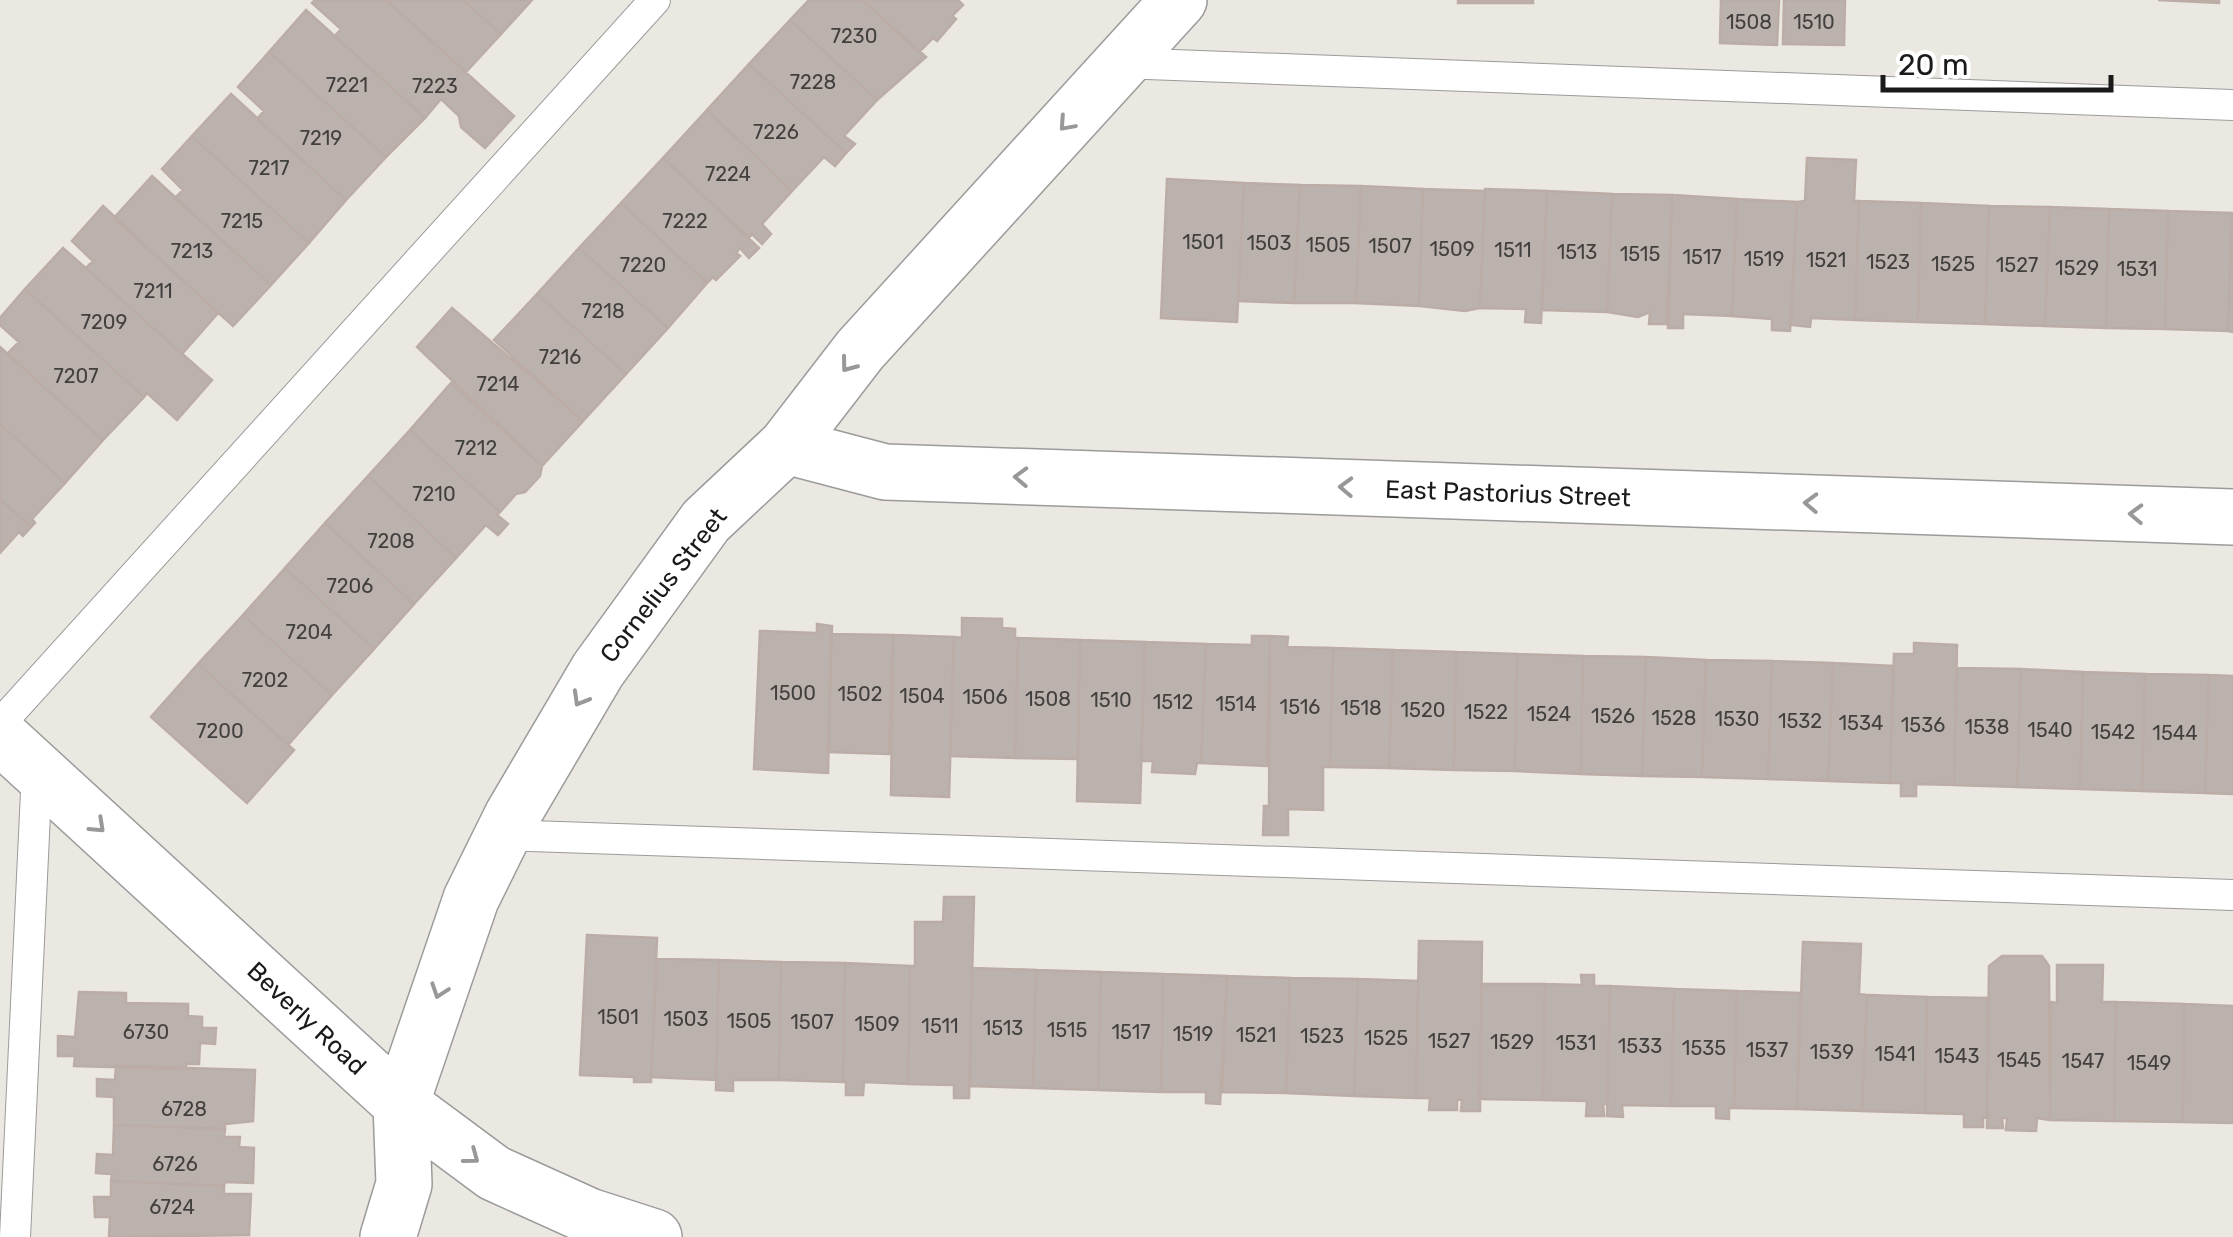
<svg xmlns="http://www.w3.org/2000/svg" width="2233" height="1237" font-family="Rubik,sans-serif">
	<rect width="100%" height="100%" fill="#ebe7e1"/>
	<path fill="#bbb2ae" stroke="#bbada5" stroke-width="2.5" d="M315 0H386L514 116 485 148 461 127 459 116 441 99 425 118 335 36 341 29 312 3Z
		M386 0H463L501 34 466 72Z
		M463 0H532L501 34Z
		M809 0H862L926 57 877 100 790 20Z
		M862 0H958L963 5 952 16 956 19 937 41 933 38 919 52Z
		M1458 0H1533V3H1458Z
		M1721 0H1779L1777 45 1720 43Z
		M1784 0H1845L1844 45 1783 44Z
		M2158 0H2219V3Z
		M306 10 425 118 386 157 269 52Z
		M790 20 877 100 844 136 855 144 846 153 749 64Z
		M269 52 386 157 346 200 257 119 264 111 238 87Z
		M749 64 846 153 835 166 824 157 792 191 707 110Z
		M231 94 346 200 309 243 192 136Z
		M707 110 792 191 762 224 771 234 762 244 752 234 749 238 663 158Z
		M192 136 309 243 271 285 175 198 183 190 162 169Z
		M663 158 759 248 749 258 740 248 736 253 740 256 716 280 713 277 707 283 621 203Z
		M1807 158 1856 160 1854 201H1859L1855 320 1811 318 1810 327 1791 325 1797 202 1805 201Z
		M152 176 271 285 233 326 114 218Z
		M1167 179 1244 183 1237 322 1161 318Z
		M1244 183 1300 185 1294 303 1238 301Z
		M1300 185 1361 186 1356 303H1294Z
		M1361 186 1423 189 1419 306 1356 303Z
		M1423 189 1485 191 1480 308 1465 311 1419 306Z
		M1485 189 1547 191 1541 323 1525 322 1526 309 1480 308Z
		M1547 191 1612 194 1607 312 1542 310Z
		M1612 194 1672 195 1667 324H1649L1650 312 1638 317 1607 312Z
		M1672 195 1737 199 1732 316 1683 314V328H1668Z
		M1737 199 1797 202 1790 331 1772 330V319L1732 316Z
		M1859 201 1921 203 1918 322 1855 320Z
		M621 203 707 283 668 328 579 248Z
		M1921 203 1989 206 1985 324 1918 322Z
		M103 206 218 313 182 354 86 268 93 261 72 241Z
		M1989 206 2050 207 2045 326 1985 324Z
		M2050 207 2109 209 2106 328 2045 326Z
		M2109 209 2168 211 2165 329 2106 328Z
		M2168 211 2232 213 2228 331 2165 329Z
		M2232 213H2233V332L2228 331Z
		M63 248 212 380 177 420 147 393 144 397 25 289Z
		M579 248 668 328 626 374 537 294Z
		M25 289 144 397 103 440 7 354 19 342 0 325V318Z
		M537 294 626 374 583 421 494 340Z
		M452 308 583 421 542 466 417 347Z
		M0 347 103 440 65 483 0 424Z
		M451 383 542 466 540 476 525 492 516 494 500 512 410 430Z
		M0 424 65 483 32 519 35 523 31 527 0 499Z
		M410 430 500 512 497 515 508 524 498 535 486 525 456 558 368 476Z
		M368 476 456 558 414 604 325 523Z
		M0 499 31 527 23 536 19 532 0 553Z
		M325 523 414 604 374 649 285 568Z
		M285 568 374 649 332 695 243 615Z
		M243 615 332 695 288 745 198 664Z
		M962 618 1002 619V628L1015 629V638H1018L1015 758 950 756 954 637 962 638Z
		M817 624 832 626 828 773 754 769 760 631 817 633Z
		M831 634 893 635 889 754 828 752Z
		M893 635 954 637 949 797 891 795Z
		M1252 636H1270L1267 766 1201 763 1206 644 1252 645Z
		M1270 636 1288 637 1287 647 1333 648 1330 767H1323V810L1288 809V835H1263L1264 806H1269Z
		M1018 638 1080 640 1078 759 1015 758Z
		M1080 640 1145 642 1140 803 1077 801Z
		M1145 642 1206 644 1201 763H1197L1195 774 1152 772 1153 761H1141Z
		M1914 643 1957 645 1954 785 1916 784V796H1901V783H1890L1894 654H1914Z
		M1333 648 1393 650 1389 768 1330 767Z
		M1393 650 1456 652 1454 770 1389 768Z
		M1456 652 1517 654 1515 771 1454 770Z
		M1517 654 1583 656 1581 774 1515 771Z
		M1583 656 1646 657 1642 776 1581 774Z
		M1646 657 1706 660 1702 777 1642 776Z
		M1706 660 1772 661 1768 779 1702 777Z
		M1772 661 1833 663 1828 781 1768 779Z
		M1833 663 1893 666 1890 783 1828 781Z
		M198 664 294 750 247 803 151 717Z
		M1957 668 2021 669 2017 787 1954 785Z
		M2021 669 2083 672 2080 789 2017 787Z
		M2083 672 2145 674 2142 791 2080 789Z
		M2145 674 2209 675 2205 793 2142 791Z
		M2209 675 2233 676V794L2205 793Z
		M944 897H974L969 1098H954V1085L908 1084 910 966H915V922H943Z
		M587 935 657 938 651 1082H634V1077L580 1075Z
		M1419 941 1482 942 1480 1111H1461L1462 1099 1457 1100V1110H1429L1430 1098H1416Z
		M1803 942 1861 944 1859 994 1867 995 1862 1111 1797 1109Z
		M2002 956H2042L2049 966 2050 1120 2037 1118 2036 1131 2006 1130 2007 1118H2002L2003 1128H1987L1989 966Z
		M657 959 719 960 716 1080 651 1077Z
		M719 960 781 962 779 1080H733V1091L716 1090Z
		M781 962 845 963 843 1082 779 1080Z
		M845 963 910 966 908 1084 864 1082 863 1095H846V1082H843Z
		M2057 965H2103L2102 1002H2116L2114 1121 2050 1120 2051 1002 2057 1003Z
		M972 968 1036 970 1033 1088 970 1086Z
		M1036 970 1101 972 1098 1090 1033 1088Z
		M1101 972 1163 974 1161 1092 1098 1090Z
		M1163 974 1227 976 1220 1104 1206 1103V1092H1161Z
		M1581 975H1594V986H1610L1607 1104H1603L1604 1116H1586L1587 1101 1543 1100 1545 984 1582 985Z
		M1227 976 1290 978 1286 1093 1222 1092Z
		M1290 978 1358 979 1354 1096 1286 1093Z
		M1358 979 1418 981 1416 1098 1354 1096Z
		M1482 984H1545L1543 1100 1479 1099Z
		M1610 986 1674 989 1671 1106 1622 1105 1623 1117 1607 1116Z
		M1674 989 1737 991 1734 1108H1729V1119L1716 1118V1106H1671Z
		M1737 991 1800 993 1797 1109 1734 1108Z
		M79 992 126 993V1003L188 1004V1016L202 1017V1028H216L215 1044 200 1043 199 1064H186V1069L74 1066 75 1056H58V1036L75 1037Z
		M1867 995 1927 997 1925 1113 1862 1111Z
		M1927 997 1988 998 1987 1118 1983 1117V1127H1964V1114L1925 1113Z
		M2116 1002 2184 1004 2183 1122 2114 1121Z
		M2184 1004 2233 1006V1123L2183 1122Z
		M116 1066 255 1070 253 1121 225 1124V1129L114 1125V1097L97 1096V1079L115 1080Z
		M114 1125 225 1129 224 1137H240L239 1147 254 1148 253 1183 225 1182 224 1186 111 1181 112 1174 96 1173 97 1154 113 1155Z
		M111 1181 224 1186V1194H251L249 1235 109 1237 110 1217H95L94 1197H111Z"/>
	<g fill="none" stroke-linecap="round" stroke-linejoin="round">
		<defs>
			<path id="service" d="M1121 63 2233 105
				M0 724 655 0
				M503 835 2233 895
				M15 1237 37 771"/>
			<path id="minor" d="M786 446 885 472 2233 517
				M0 736 401 1104 494 1173 589 1216 654 1237
				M388 1237 404 1184 401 1104 471 899 512 816 598 670 706 521 786 446 860 350 1179 0"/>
		</defs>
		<use href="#service" stroke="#9b9b9b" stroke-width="32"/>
		<use href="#minor" stroke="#9b9b9b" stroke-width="58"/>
		<use href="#service" stroke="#fff" stroke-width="30"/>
		<use href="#minor" stroke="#fff" stroke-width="55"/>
	</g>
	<defs><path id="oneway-chevron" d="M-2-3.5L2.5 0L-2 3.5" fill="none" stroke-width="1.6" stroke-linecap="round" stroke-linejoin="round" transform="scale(2.5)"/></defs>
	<g stroke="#989898">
		<use href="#oneway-chevron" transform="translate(1066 124) rotate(132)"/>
		<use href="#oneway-chevron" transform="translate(848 365) rotate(127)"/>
		<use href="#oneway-chevron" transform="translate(1021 477) rotate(-178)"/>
		<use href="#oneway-chevron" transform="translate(1346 487) rotate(-178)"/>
		<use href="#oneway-chevron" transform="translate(1811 503) rotate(-178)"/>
		<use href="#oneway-chevron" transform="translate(2136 514) rotate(-178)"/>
		<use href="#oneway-chevron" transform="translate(580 699) rotate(120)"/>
		<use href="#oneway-chevron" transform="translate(98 826) rotate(43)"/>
		<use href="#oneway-chevron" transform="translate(439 991) rotate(109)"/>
		<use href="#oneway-chevron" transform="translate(472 1157) rotate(37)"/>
	</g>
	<g text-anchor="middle" stroke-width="10" stroke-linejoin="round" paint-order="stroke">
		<g font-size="20" fill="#42403f">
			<text x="1749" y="29">1508</text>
			<text x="1814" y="29">1510</text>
			<text x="854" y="43">7230</text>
			<text x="813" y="89">7228</text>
			<text x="347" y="92">7221</text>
			<text x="435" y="93">7223</text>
			<text x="776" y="139">7226</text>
			<text x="321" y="145">7219</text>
			<text x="269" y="175">7217</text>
			<text x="728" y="181">7224</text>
			<text x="242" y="228">7215</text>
			<text x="685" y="228">7222</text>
			<text x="1203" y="249">1501</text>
			<text x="1269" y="250">1503</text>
			<text x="1328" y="252">1505</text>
			<text x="1390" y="253">1507</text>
			<text x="1452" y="256">1509</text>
			<text x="1513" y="257">1511</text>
			<text x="192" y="258">7213</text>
			<text x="1577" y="259">1513</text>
			<text x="1640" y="261">1515</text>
			<text x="1702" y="264">1517</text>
			<text x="1764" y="266">1519</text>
			<text x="1826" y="267">1521</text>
			<text x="1888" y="269">1523</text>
			<text x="1953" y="271">1525</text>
			<text x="643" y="272">7220</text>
			<text x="2017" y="272">1527</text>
			<text x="2077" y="275">1529</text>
			<text x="2137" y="276">1531</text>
			<text x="153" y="298">7211</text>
			<text x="603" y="318">7218</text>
			<text x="104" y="329">7209</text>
			<text x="560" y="364">7216</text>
			<text x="76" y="383">7207</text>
			<text x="498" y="391">7214</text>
			<text x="476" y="455">7212</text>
			<text x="434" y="501">7210</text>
			<text x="391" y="548">7208</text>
			<text x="350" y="593">7206</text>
			<text x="309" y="639">7204</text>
			<text x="265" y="687">7202</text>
			<text x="793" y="700">1500</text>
			<text x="860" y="701">1502</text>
			<text x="922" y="703">1504</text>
			<text x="985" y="704">1506</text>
			<text x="1048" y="706">1508</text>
			<text x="1111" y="707">1510</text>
			<text x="1173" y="709">1512</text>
			<text x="1236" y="711">1514</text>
			<text x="1300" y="714">1516</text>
			<text x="1361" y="715">1518</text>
			<text x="1423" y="717">1520</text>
			<text x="1486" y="719">1522</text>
			<text x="1549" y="721">1524</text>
			<text x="1613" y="723">1526</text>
			<text x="1674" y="725">1528</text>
			<text x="1737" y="726">1530</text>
			<text x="1800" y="728">1532</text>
			<text x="1861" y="730">1534</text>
			<text x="1923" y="732">1536</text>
			<text x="1987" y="734">1538</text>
			<text x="2050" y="737">1540</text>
			<text x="220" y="738">7200</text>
			<text x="2113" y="739">1542</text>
			<text x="2175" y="740">1544</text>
			<text x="618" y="1024">1501</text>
			<text x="686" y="1026">1503</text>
			<text x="749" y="1028">1505</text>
			<text x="812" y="1029">1507</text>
			<text x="877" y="1031">1509</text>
			<text x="940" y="1033">1511</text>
			<text x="1003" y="1035">1513</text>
			<text x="1067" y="1037">1515</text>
			<text x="146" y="1039">6730</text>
			<text x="1131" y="1039">1517</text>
			<text x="1193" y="1041">1519</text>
			<text x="1256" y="1042">1521</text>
			<text x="1322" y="1043">1523</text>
			<text x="1386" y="1045">1525</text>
			<text x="1449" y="1048">1527</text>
			<text x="1512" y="1049">1529</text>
			<text x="1576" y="1050">1531</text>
			<text x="1640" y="1053">1533</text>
			<text x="1704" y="1055">1535</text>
			<text x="1767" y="1057">1537</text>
			<text x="1832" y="1059">1539</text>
			<text x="1895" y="1061">1541</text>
			<text x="1957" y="1063">1543</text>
			<text x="2019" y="1067">1545</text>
			<text x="2083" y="1068">1547</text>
			<text x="2149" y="1070">1549</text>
			<text x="184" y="1116">6728</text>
			<text x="175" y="1171">6726</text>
			<text x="172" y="1214">6724</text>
		</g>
		<g font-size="25" fill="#1a1a1a" stroke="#fff">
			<text transform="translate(1508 493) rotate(2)" y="9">East Pastorius Street</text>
			<text transform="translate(663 585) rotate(-52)" y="9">Cornelius Street</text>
			<text transform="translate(307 1018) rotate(43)" y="9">Beverly Road</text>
		</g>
	</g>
	<path d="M1883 75v15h228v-15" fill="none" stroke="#1a1a1a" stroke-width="5"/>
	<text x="1898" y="75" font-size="30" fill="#1a1a1a" stroke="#ffffff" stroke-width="8" paint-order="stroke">20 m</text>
</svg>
